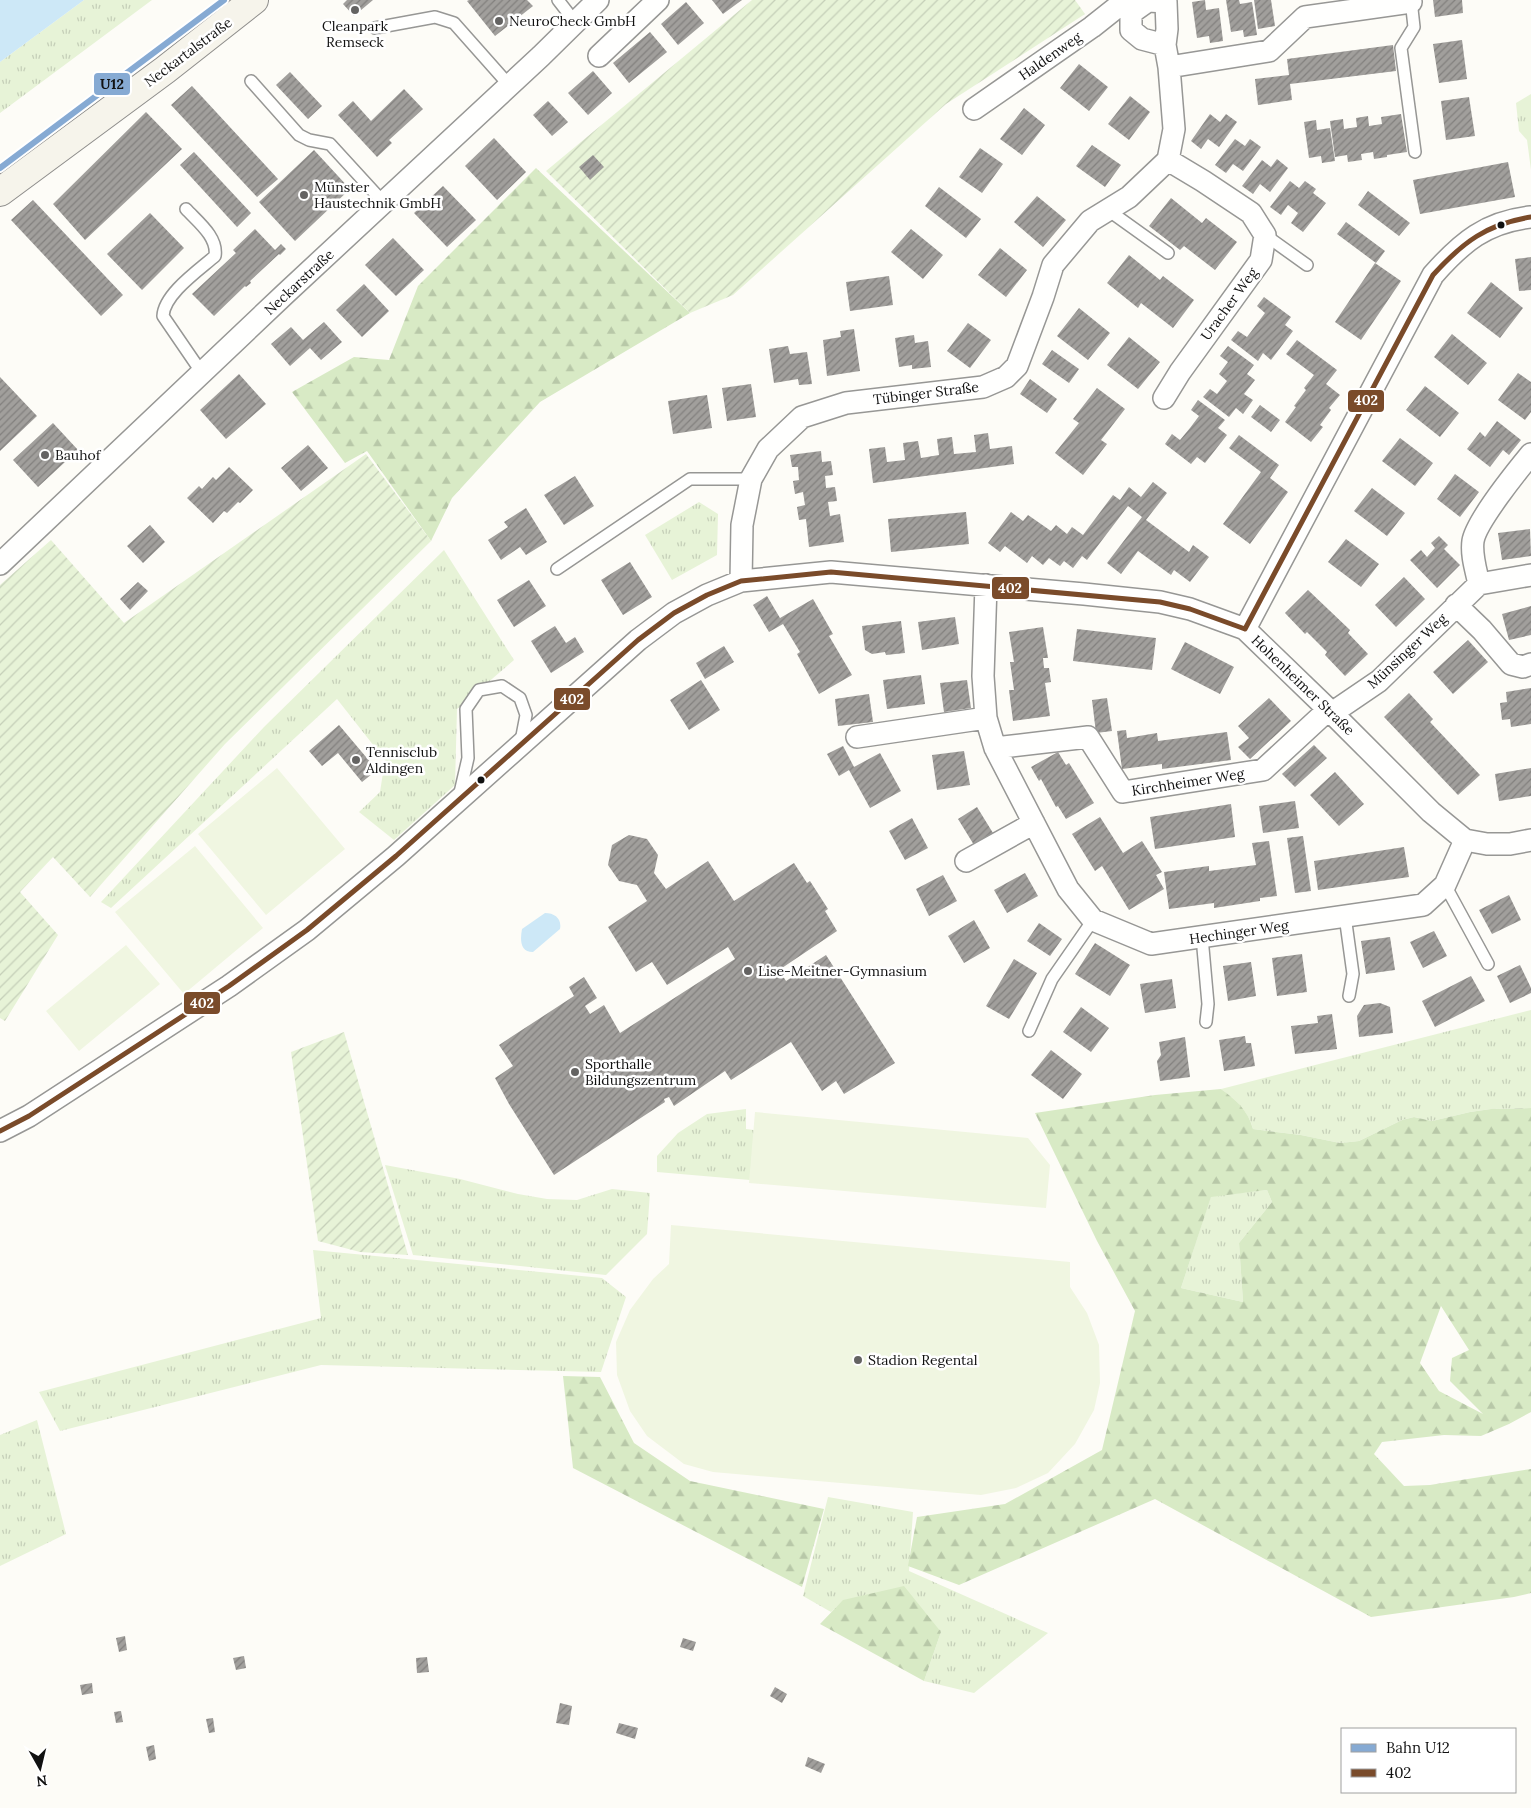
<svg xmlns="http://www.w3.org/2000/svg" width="1531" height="1808" font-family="Lora,serif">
	<defs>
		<pattern id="grass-tufts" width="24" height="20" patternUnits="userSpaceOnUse" patternTransform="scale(1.25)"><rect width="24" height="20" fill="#e7f3d7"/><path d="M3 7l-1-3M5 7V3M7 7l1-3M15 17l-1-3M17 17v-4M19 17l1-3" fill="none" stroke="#c5cfb8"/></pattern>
		<pattern id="forest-firs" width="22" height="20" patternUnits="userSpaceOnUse" patternTransform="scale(1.25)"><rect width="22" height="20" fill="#d8eac5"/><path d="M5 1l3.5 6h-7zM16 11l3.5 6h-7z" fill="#b8c8a8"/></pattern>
		<pattern id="garden-furrows" width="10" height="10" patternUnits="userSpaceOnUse" patternTransform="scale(1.25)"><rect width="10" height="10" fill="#e7f3d7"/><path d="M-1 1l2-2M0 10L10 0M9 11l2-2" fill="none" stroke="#c5cfb8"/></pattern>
		<pattern id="building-hatch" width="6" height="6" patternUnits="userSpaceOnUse" patternTransform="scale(1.25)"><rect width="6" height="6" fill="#a19f9c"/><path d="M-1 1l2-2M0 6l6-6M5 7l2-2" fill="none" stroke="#82807e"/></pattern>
	</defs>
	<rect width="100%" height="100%" fill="#fdfcf7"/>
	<path fill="url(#grass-tufts)" d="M84 0H152L0 113V62Z
		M1531 94V170L1527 140 1519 131 1516 103Z
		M699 502 718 514 717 555 672 580 645 535Z
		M444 550 514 660 457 709 455 785 394 840 359 812 380 792 385 760 337 699 111 908 101 902 264 727Z
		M1531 1010V1108L1491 1109 1470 1112 1432 1121 1414 1117 1402 1120 1359 1141 1340 1143 1301 1135 1253 1129C1249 1112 1235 1099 1221 1089Z
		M746 1109V1129L754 1130 750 1180 657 1172V1156L678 1133 707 1114Z
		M385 1165 460 1179 518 1194 547 1199 577 1200 612 1189 650 1193 647 1234 606 1275 413 1255Z
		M1267 1190 1272 1202 1239 1243 1243 1302 1181 1288 1211 1196Z
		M313 1250 602 1278 626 1297 601 1372 321 1365 60 1431 39 1392 321 1318Z
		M37 1420 66 1534 0 1566V1435Z
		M828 1497 913 1512 909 1571 1048 1633 974 1693 924 1681 941 1632 844 1600 831 1612 803 1596Z"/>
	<path fill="url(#forest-firs)" fill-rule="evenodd" d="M536 168 690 313 540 402 452 498 431 541 367 451 345 463 292 392 354 357 389 360 418 286Z
		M1221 1089C1236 1100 1248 1110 1253 1129L1301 1135 1340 1143 1359 1141 1402 1120 1414 1117 1432 1121 1470 1112 1491 1109 1531 1108V1412L1509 1424 1481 1436 1444 1435 1382 1442 1374 1454 1404 1486 1430 1485 1531 1469V1593L1514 1597 1371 1617 1155 1499 959 1585 908 1566 917 1517 1005 1504 1102 1450 1135 1311 1097 1241 1035 1113 1155 1095ZM1267 1190 1272 1202 1239 1243 1243 1302 1181 1288 1211 1197ZM1441 1306 1469 1350 1452 1358 1450 1381 1483 1414 1439 1391 1420 1363Z
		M563 1376 600 1377 634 1443 690 1481 824 1509 802 1587 573 1468Z
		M904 1586 941 1632 924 1681 820 1624 843 1600Z"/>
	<path fill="url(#garden-furrows)" d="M752 0H1075L1085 14 946 104 733 295 690 313 546 171Z
		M366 454 431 541 225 744 90 897 53 857 20 892 58 935 5 1021 0 1018V585L51 540 124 623Z
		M344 1032 408 1255 360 1252 318 1241 291 1052Z"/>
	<path fill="#f0f6e1" d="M277 768 345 849 266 915 198 834Z
		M195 846 263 928 184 994 115 912Z
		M126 945 160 984 79 1051 46 1011Z
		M755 1112 1028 1138 1050 1165 1046 1208 749 1183Z
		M671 1225 1070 1262V1287L1087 1313 1099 1345 1100 1383 1094 1410 1075 1444 1048 1473 1016 1488 981 1495 713 1472 684 1464 647 1436 630 1411 617 1375 616 1342 630 1310 653 1279 669 1264Z"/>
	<path fill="#cde8f7" d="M0 0H84L0 62Z
		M545 913C555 913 562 919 560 929L533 952C520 952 520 940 522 929Z"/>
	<path fill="url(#building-hatch)" d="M347 0H373L354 16 343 4Z
		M469 0H527L533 6 495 36 467 1Z
		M712 0H742L723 14Z
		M1205 0 1206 10 1219 8 1223 41 1210 43 1209 36 1197 38 1192 2Z
		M1226 0H1239L1240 4 1252 2 1257 35 1244 37 1243 30 1231 32Z
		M1254 0H1271L1275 26 1258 29Z
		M1433 0H1462L1463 13 1435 17Z
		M686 2 704 23 678 45 661 24Z
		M650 32 667 52 629 83 613 63Z
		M1462 40 1467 79 1439 83 1433 44Z
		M1393 45 1396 71 1290 84 1292 100 1258 105 1255 79 1289 75 1287 59Z
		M1079 64 1108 87 1089 111 1060 88Z
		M593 71 612 93 588 115 568 93Z
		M290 72 322 106 308 119 276 85Z
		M192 86 278 179 257 197 171 105Z
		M404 89 423 109 389 140 392 143 377 157 338 115 353 101 371 121Z
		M1130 96 1150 112 1129 140 1108 124Z
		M1469 97 1475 136 1446 140 1441 101Z
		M548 101 568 122 552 136 533 115Z
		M1024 108 1045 125 1022 155 1000 139Z
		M146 112 182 149 85 240 53 204Z
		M1210 114 1220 122 1226 114 1237 122 1219 147 1208 139 1201 149 1191 141Z
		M1401 114 1407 152 1387 155V157L1374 159 1373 152 1361 154 1362 160 1348 162 1347 155 1335 157 1330 121 1343 119 1344 129 1357 127 1356 118 1368 116 1369 126 1382 124 1381 117Z
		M1316 120 1317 130 1330 128 1335 161 1322 163 1321 156 1309 158 1304 122Z
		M494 138 526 172 497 200 465 166Z
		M1235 139 1245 146 1250 139 1261 147 1243 171 1233 164 1226 173 1215 165Z
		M1092 145 1121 165 1105 187 1076 166Z
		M980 148 1003 164 982 193 959 177Z
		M314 150 350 189 295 241 259 202Z
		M194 152 251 213 237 227 180 165Z
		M593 155 604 167 590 180 579 167Z
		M1277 159 1288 168 1270 192 1260 184 1253 194 1242 186 1262 160 1271 167Z
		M1508 162 1515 197 1420 214 1413 180Z
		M1290 181 1299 188 1305 181 1316 189 1313 193 1326 203 1303 232 1291 223 1298 213 1288 205 1281 215 1270 207Z
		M443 186 476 220 447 247 414 213Z
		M939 187 981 219 966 238 925 206Z
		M1368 191 1410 223 1399 236 1358 205Z
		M1037 196 1066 220 1043 247 1014 222Z
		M1171 198 1202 223 1206 218 1237 242 1215 270 1184 246 1180 250 1149 226Z
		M33 200 123 295 101 316 11 220Z
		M150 213 184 248 142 290 107 254Z
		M1346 222 1385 251 1376 263 1337 234Z
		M255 229 275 250 281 244 286 249 280 255 279 254 250 281 251 283 246 287 245 286 214 316 192 294 236 253 233 250Z
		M911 229 943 255 923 279 891 252Z
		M393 238 424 270 396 296 365 265Z
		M1000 248 1027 270 1006 297 978 275Z
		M1129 255 1160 280 1163 276 1194 300 1173 328 1141 303 1138 308 1107 283Z
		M1531 257V290L1519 291 1515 259Z
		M1375 263 1401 281 1361 340 1335 322Z
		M889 276 893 305 850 311 846 282Z
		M1491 282 1523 308 1500 338 1467 313Z
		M364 284 389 311 362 337 336 310Z
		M1264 297 1291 317 1285 325 1293 331 1271 360 1263 353 1258 361 1231 340 1238 331 1247 337 1265 313 1257 306Z
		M1079 308 1110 333 1088 360 1057 336Z
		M324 322 342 342 321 360 310 348 290 366 271 344 291 327 303 340Z
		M968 323 991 340 970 368 947 351Z
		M854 329 860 371 827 376 823 340 841 337 840 331Z
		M1452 334 1487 363 1468 385 1434 357Z
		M914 335 915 343 928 341 931 367 912 369V365L899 367 895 338Z
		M1129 337 1160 362 1138 389 1107 365Z
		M1297 340 1337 370 1326 384 1340 395 1329 408 1331 410 1320 425 1323 427 1311 442 1285 422 1296 407 1294 406 1306 390 1304 388 1314 375 1286 354Z
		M788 346 790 354 807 352 812 384 799 385 798 379 774 383 769 349Z
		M1228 346 1254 365 1247 374 1255 380 1244 394 1253 400 1243 414 1236 408 1229 417 1203 397 1210 389 1217 394 1227 381 1219 374 1228 362 1220 356Z
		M1052 350 1079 369 1069 383 1042 364Z
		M1518 373 1531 382V412L1525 420 1498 400Z
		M239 374 266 404 226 439 200 410Z
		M0 377 37 416 0 451Z
		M1030 379 1057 399 1047 413 1020 394Z
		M751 384 756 417 727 421 722 388Z
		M1425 386 1459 413 1440 437 1406 410Z
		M1097 388 1125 409 1101 440 1107 444 1083 475 1055 453 1079 423 1073 419Z
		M707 395 712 428 673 434 668 401Z
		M1198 400 1225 420 1218 428 1227 435 1205 463 1197 457 1191 464 1165 444 1172 434 1180 440 1190 428 1199 416 1191 410Z
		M1260 405 1280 420 1271 432 1251 417Z
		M1497 421 1521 440 1509 455 1503 450 1490 467 1467 449 1480 432 1485 437Z
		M53 423 78 450 38 487 13 460Z
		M988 433 990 449 1012 446 1014 464 873 483 869 449 885 447 887 462 905 460 903 443 918 441 921 458 939 455 937 439 952 437 954 454 976 452 974 435Z
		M1239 435 1279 465 1270 478 1288 492 1250 544 1223 524 1261 472 1229 448Z
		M1400 438 1433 463 1415 486 1382 461Z
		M308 445 328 468 301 491 281 468Z
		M821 451 822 462 831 461 833 475 825 476 826 488 835 487 837 501 828 502 830 516 840 514 844 542 809 547 806 519 799 520 797 507 805 505 803 492 795 494 793 481 799 480 798 467H792L790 455Z
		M229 467 253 490 240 503 238 502 227 513 224 511 213 523 187 498 199 486 202 489 213 477 216 480Z
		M1455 474 1479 492 1460 517 1437 499Z
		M575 476 594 506 564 525 544 495Z
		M1153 482 1167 493 1146 520 1189 552 1193 545 1209 557 1190 582 1174 570 1171 575 1138 551 1121 574 1107 563 1142 517 1128 506 1087 560 1082 556 1073 568 1064 561 1060 566 1049 558 1043 565 1032 556 1027 563 1005 546 1000 552 988 543 1011 512 1023 521 1028 515 1051 531 1056 525 1067 534 1072 527 1083 535 1113 495 1120 500 1129 487 1141 497Z
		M1372 488 1405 513 1387 536 1354 511Z
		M526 508 547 542 526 555 520 547 501 560 488 540 508 527 504 522Z
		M966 512 969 544 891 552 888 519Z
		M150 525 165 542 143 563 127 546Z
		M1530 529 1531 556 1502 560 1498 533Z
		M1439 536 1448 545 1444 549 1460 565 1437 588 1410 560 1421 550 1427 557 1435 548 1431 543Z
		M1346 539 1379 564 1361 587 1328 562Z
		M630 562 652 597 623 615 601 580Z
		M1404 577 1425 599 1396 627 1375 605Z
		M529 580 546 606 514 627 497 600Z
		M138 582 148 591 130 610 120 599Z
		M1308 590 1350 630 1348 633 1368 654 1345 676 1325 655 1327 652 1307 632 1305 634 1285 613Z
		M767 596 780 618 813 599 833 634 829 636 852 675 819 694 797 654 800 652 783 624 769 632 753 605Z
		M1531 606V635L1509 640 1502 614Z
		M955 617 959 644 922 650 918 622Z
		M901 621 905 653 886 655 885 652 872 654 865 650 862 626Z
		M555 626 566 643 575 637 584 652 551 673 531 641Z
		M1043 627 1048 658H1043L1044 668H1049L1051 682 1045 683 1050 716 1013 721 1009 690H1014L1010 662H1014L1009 632Z
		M1077 629 1156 638 1152 670 1073 661Z
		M1468 640 1488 662 1453 694 1433 672Z
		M1185 642 1234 667 1220 694 1171 669Z
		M724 646 734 662 705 679 696 663Z
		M921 675 925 704 887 709 883 680Z
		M701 680 720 710 689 730 670 700Z
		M967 680 971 708 944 712 940 683Z
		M1531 688V724L1511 727 1510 719 1502 720 1500 703 1507 702 1506 692Z
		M1409 693 1433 719 1430 722 1480 775 1458 795 1384 717Z
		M869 694 873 722 838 726 835 699Z
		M1107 698 1112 731 1096 733 1092 700Z
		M1269 698 1291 721 1250 759 1238 747 1249 738 1238 726Z
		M339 725 377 770 362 782 338 753 322 766 309 751Z
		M1126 730 1127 738 1157 733 1158 741 1227 732 1231 760 1162 769V764L1122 769 1117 731Z
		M1314 745 1327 758 1295 787 1282 774Z
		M843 746 854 767 880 753 901 791 870 808 849 770 839 776 827 754Z
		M964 751 970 785 937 790 932 755Z
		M1058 752 1066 765 1069 763 1094 803 1066 819 1058 806 1056 807 1041 779 1039 781 1031 767Z
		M1531 768V796L1499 801 1495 774Z
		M1335 772 1364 804 1339 826 1310 795Z
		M1295 801 1299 828 1263 833 1259 806Z
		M1231 804 1235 837 1155 849 1150 817Z
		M977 807 993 833 974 845 958 819Z
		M1100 817 1123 853 1142 841 1162 872 1156 875 1164 889 1129 910 1102 866 1095 871 1072 834Z
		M912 818 928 848 905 860 889 831Z
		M629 835 647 839 658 855 654 873 666 889 708 861 734 901 794 863 807 883 810 881 828 909 825 911 837 931 779 970 786 981 826 955 895 1063 844 1094 836 1081 822 1091 791 1042 731 1080 725 1071 674 1106 669 1097 664 1099 665 1102 554 1175 509 1104 495 1078 513 1066 499 1045 574 996 569 987 584 977 597 998 585 1006 590 1014 604 1005 620 1033 735 959 728 947 667 985 652 962 636 972 608 927 647 901 637 885 619 881 608 865 612 845Z
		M1303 836 1311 891 1295 893 1287 838Z
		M1269 841 1277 896 1260 898V901L1214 908V903L1169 909 1164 872 1209 866V871L1256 865 1252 843Z
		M1404 847 1409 877 1318 890 1314 861Z
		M1025 873 1038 896 1007 913 994 890Z
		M943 875 957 901 929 916 916 889Z
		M1509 895 1521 920 1492 934 1479 910Z
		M974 920 990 948 964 963 948 936Z
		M1039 923 1062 939 1050 956 1027 941Z
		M1434 931 1447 956 1423 968 1410 942Z
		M1390 937 1395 970 1366 974 1361 941Z
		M1095 943 1130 965 1110 996 1075 974Z
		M1302 954 1307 992 1277 996 1272 958Z
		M1014 959 1037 973 1009 1019 986 1006Z
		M1251 962 1256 996 1228 1001 1223 966Z
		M1520 965 1531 988V993L1510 1003 1497 976Z
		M1471 976 1485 1001 1435 1027 1422 1001Z
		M1172 979 1176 1008 1145 1013 1140 984Z
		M1380 1003 1390 1007 1393 1033 1359 1037 1357 1016 1364 1005Z
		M1081 1007 1109 1028 1091 1052 1063 1032Z
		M1332 1014 1337 1049 1295 1054 1291 1026 1318 1023 1317 1016Z
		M1245 1036 1246 1043H1251L1255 1066 1224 1071 1219 1040Z
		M1185 1037 1190 1077 1160 1081 1157 1061 1161 1055 1159 1042Z
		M1051 1050 1082 1074 1063 1099 1031 1075Z
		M125 1636 127 1650 119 1652 116 1638Z
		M683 1638 696 1642 693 1651 680 1647Z
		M244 1656 246 1668 236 1670 233 1658Z
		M427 1657 429 1672 417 1673 416 1658Z
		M92 1683 93 1693 82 1695 80 1685Z
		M775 1687 787 1694 782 1703 770 1696Z
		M560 1703 572 1706 569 1725 556 1723Z
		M121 1711 123 1722 116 1723 114 1712Z
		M213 1718 215 1732 209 1733 206 1719Z
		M619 1723 638 1728 635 1739 616 1733Z
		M154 1745 156 1759 149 1761 146 1747Z
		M808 1757 825 1764 821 1773 805 1766Z"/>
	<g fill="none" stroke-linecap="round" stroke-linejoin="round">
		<defs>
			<path id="lane" d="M558 0 575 22
				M1411 0 1414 27 1401 48 1415 152
				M375 28 435 17 454 23 509 85
				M251 81 299 135 309 140 330 144 384 203
				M186 209C198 222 218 237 215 256 199 270 164 294 163 316L202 373
				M1108 210 1168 253
				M1265 235 1307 265
				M557 569 690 479H751
				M459 797 468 758 466 709 479 690 502 686 520 698 526 715 521 741
				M1445 885 1488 964
				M1345 916 1353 974 1349 996
				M1202 937 1208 1004 1206 1022
				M1029 1031 1052 979 1093 920"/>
			<path id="street" d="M599 56 658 0
				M1169 67 1269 51 1305 17 1411 2
				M974 109 1092 27 1126 0
				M1164 398 1180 372 1261 260 1265 235 1251 213 1203 181 1168 160
				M0 564 286 293 541 56 598 0
				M741 581 742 525 751 479 768 449 802 417 846 403 983 387 1006 377 1017 366 1043 297 1053 265 1090 221 1129 197 1168 160 1174 129 1169 67 1165 45 1167 29 1166 2 1148 1 1131 13V30L1142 39 1165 45
				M1479 584 1531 575
				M986 585 983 676 986 718 995 748 1068 889 1093 920 1151 944 1423 905 1445 885 1465 840
				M1456 605 1482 630 1511 664 1523 667 1531 664
				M1245 629 1433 275C1462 242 1486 222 1531 217
				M1332 713 1379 681 1479 584C1476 570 1471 555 1473 541 1476 522 1517 471 1531 454
				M857 737 986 718
				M995 748 1088 737 1123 792 1263 770 1328 710
				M966 861 1034 823
				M0 1131 29 1116 229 986 307 930 396 856 638 640 674 613 707 595 741 581 831 572 1084 594 1160 602 1190 609 1245 629 1332 713 1431 812 1465 840 1487 844H1510L1531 840"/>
			<path id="secondary" d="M0 192 165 70 254 0"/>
		</defs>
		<use href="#lane" stroke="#979795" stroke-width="14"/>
		<use href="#street" stroke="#979795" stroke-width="24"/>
		<use href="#secondary" stroke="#8e8d8b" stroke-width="30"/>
		<use href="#lane" stroke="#fffffe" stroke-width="11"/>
		<use href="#street" stroke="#fffffe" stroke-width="21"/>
		<use href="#secondary" stroke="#f6f4eb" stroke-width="28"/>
		<defs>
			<path id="bus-1" d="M1245 629 1433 275C1463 242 1487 224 1531 217
				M0 1131 29 1116 229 986 307 930 396 856 638 640 674 613 707 595 741 581 831 572 1160 602 1190 609 1245 629"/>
		</defs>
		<use href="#bus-1" stroke="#fff" stroke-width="9"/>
		<use href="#bus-1" stroke="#7a4b2a" stroke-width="5"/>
		<defs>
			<path id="rail-1" d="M0 168 224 0"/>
		</defs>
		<use href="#rail-1" stroke="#fff" stroke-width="10"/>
		<use href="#rail-1" stroke="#86aad3" stroke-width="6"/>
	</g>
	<g fill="#646362" stroke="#fff" stroke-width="2">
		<circle cx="355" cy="10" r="5"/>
		<circle cx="499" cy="21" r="5"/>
		<circle cx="304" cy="195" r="5"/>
		<circle cx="45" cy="455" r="5"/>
		<circle cx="356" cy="760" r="5"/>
		<circle cx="748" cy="971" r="5"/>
		<circle cx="575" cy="1072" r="5"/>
		<circle cx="858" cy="1360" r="5"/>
	</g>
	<g fill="#111" stroke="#fff" stroke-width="2">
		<circle cx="1501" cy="225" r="4.5"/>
		<circle cx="481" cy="780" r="4.5"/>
	</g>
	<g text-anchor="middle" stroke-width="5" stroke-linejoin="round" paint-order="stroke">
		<g font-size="14" fill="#111" stroke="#fff" text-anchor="start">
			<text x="509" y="26">NeuroCheck GmbH</text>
			<text x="355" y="31" text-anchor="middle">Cleanpark<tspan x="355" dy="16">Remseck</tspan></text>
			<text x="314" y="192">Münster<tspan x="314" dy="16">Haustechnik GmbH</tspan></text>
			<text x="55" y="460">Bauhof</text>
			<text x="366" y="757">Tennisclub<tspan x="366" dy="16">Aldingen</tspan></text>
			<text x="758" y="976">Lise-Meitner-Gymnasium</text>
			<text x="585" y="1069">Sporthalle<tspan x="585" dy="16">Bildungszentrum</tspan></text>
			<text x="868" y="1365">Stadion Regental</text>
		</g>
		<g font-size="14" fill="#111" stroke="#fff">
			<text transform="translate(188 52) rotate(-37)" y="5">Neckartalstraße</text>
			<text transform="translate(1050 56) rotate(-35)" y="5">Haldenweg</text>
			<text transform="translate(299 282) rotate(-43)" y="5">Neckarstraße</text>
			<text transform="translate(1229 304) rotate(-54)" y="5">Uracher Weg</text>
			<text transform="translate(926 393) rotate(-7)" y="5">Tübinger Straße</text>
			<text transform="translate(1407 651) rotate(-43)" y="5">Münsinger Weg</text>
			<text transform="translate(1303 685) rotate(44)" y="5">Hohenheimer Straße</text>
			<text transform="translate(1188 782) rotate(-9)" y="5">Kirchheimer Weg</text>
			<text transform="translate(1239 932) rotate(-8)" y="5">Hechinger Weg</text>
		</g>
	</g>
	<g stroke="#fff" stroke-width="2">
		<rect x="93" y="72" width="38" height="24" rx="5" fill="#86aad3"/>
		<rect x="1347" y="389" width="38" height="24" rx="5" fill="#7a4b2a"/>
		<rect x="991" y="576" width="39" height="24" rx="5" fill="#7a4b2a"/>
		<rect x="553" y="687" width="38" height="24" rx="5" fill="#7a4b2a"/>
		<rect x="183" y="991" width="38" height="24" rx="5" fill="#7a4b2a"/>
	</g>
	<g font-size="14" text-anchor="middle" font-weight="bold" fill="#fff">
		<text x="1366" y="405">402</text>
		<text x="1010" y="593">402</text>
		<text x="572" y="704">402</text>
		<text x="202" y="1008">402</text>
	</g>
	<g font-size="14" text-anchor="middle" font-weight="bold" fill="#111">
		<text x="112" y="89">U12</text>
	</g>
	<rect x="1341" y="1728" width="175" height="65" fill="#ffffff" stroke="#a0a0a0"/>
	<rect x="1351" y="1744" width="25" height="8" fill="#86aad3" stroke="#a0a0a0"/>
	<text x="1386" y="1753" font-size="15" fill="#111111">Bahn U12</text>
	<rect x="1351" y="1769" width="25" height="8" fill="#7a4b2a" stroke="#a0a0a0"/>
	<text x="1386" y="1778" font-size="15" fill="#111111">402</text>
	<g transform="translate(40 1768) rotate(172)" stroke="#ffffff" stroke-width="4" paint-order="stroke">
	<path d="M0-4L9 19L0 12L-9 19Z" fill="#111111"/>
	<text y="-8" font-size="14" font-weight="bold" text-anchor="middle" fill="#111111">N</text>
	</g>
</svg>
